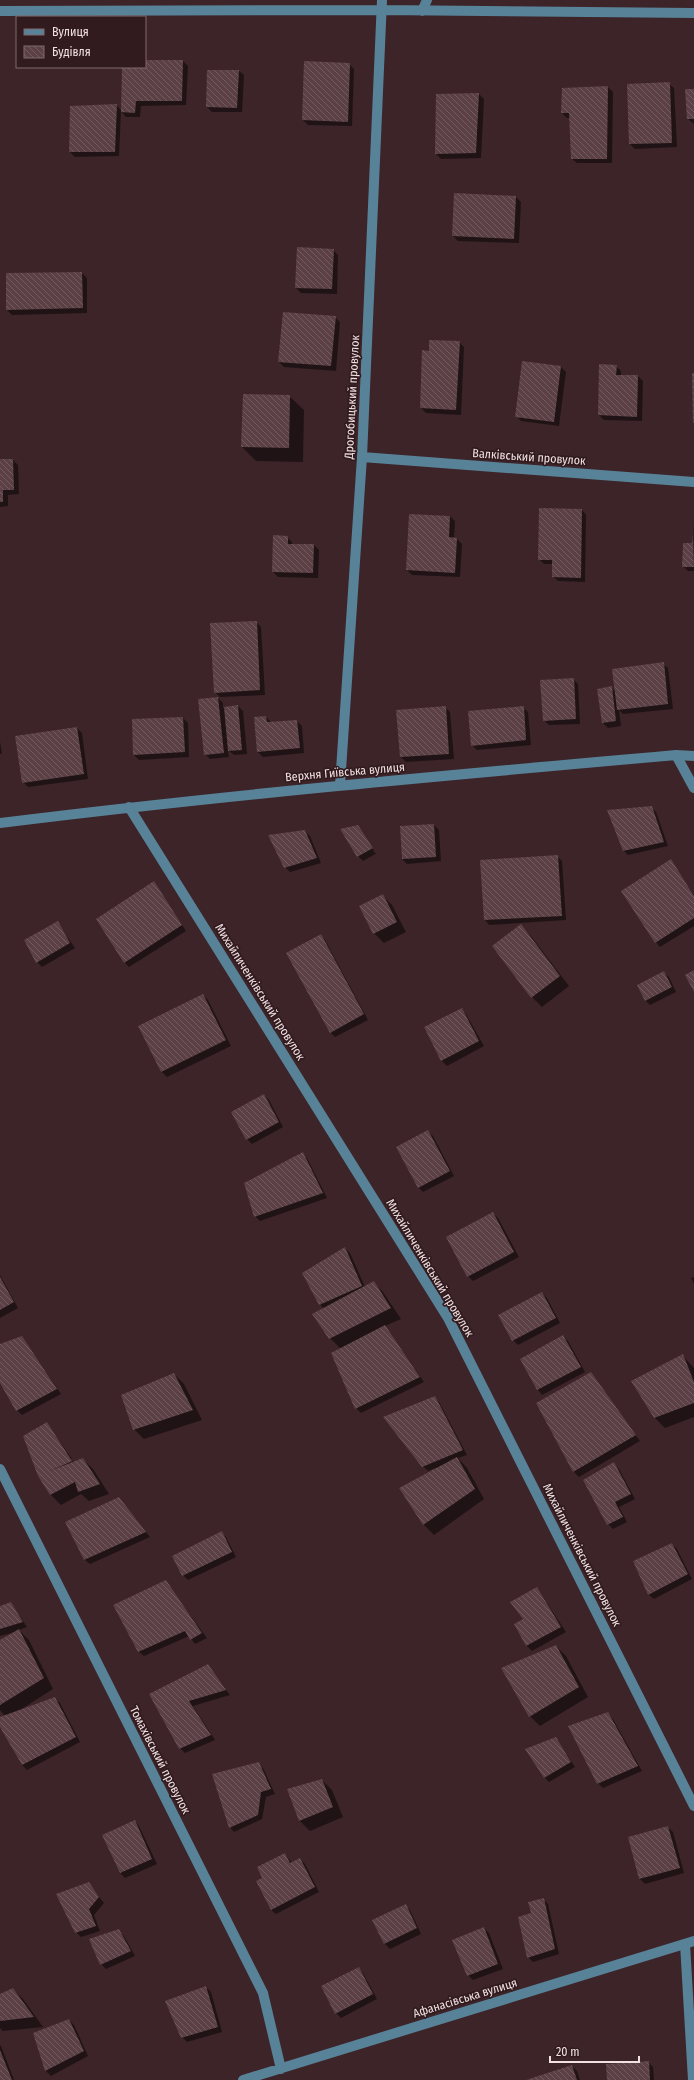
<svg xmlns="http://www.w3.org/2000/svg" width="694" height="2080" font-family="'Fira Sans Condensed',sans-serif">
	<defs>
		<pattern id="building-back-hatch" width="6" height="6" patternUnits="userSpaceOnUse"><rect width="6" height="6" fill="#5b4045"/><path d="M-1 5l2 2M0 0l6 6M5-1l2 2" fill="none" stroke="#735b60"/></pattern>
	</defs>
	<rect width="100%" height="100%" fill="#3c2429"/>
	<path fill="#0007" d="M145 61H183L188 66 186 105 141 106 140 117H126L121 111 119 156 75 157 70 152 116 105 122 111 123 67H145Z
		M305 62 349 64 354 69 352 126 308 125 303 120Z
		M239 71 244 75 242 112H212L207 107Z
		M669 84 674 88 677 147 635 149 630 144 628 85Z
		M608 87 613 92 612 163H577L572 159 570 118H567L562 113Z
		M686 90H694V124L688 119Z
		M479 94 484 99 481 158 441 159 436 154 437 95Z
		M516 197 521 202 519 243 458 241 453 236Z
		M333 250 338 255 337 294 301 293 296 288Z
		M82 273 87 278V313L12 315 7 310Z
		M335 317 340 322 336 371 284 367 279 362Z
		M459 342 464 347 461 415 426 413 421 408 430 352Z
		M600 365 616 366 621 371V376H638L643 381 642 421 604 420 599 415Z
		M561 367 566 372 559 426 521 421 516 416Z
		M289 396 304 410 303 462 256 461 242 447Z
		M0 460H13L18 465 19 494 8 495V506L0 507Z
		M582 510 586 515 585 582 558 581 553 576V564H544L539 559Z
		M450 516 455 521 454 539H457L462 544 460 577 412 575 407 570Z
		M694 523V571H688L683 566 684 544H693Z
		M287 537 292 542V545H314L319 550 318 578 278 577 273 572Z
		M256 622 261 627 265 695 220 697 215 692Z
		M663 664 668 668 673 709 623 714 619 710 621 726 608 728 603 723 598 689 611 687 616 692Z
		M573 679 578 684 580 724 549 725 544 720Z
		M218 698 223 703V708L238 706 243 711 247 754 234 755 228 750 229 757 210 759 205 754Z
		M445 707 450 712 454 759 406 762 401 757Z
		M523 707 528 712 531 745 477 750 472 745Z
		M266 717 271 722 297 721 302 726 304 753 263 757 258 752Z
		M183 718 188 723 189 757 139 760 134 755 133 720Z
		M77 728 82 733 88 779 28 787 23 782Z
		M0 742 2 753 0 754Z
		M651 807 656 812 668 846 628 855 623 850Z
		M434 825 439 830 441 861 407 864 402 859Z
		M358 826 375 853H377L363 861 358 856Z
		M305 831 310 836 321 863 290 872 285 867Z
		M557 856 562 861 566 920 489 925 485 920Z
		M671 861 694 895V926L660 947 656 942Z
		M154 883 186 931 129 967 124 962Z
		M382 895 392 905 406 932 384 943 374 933Z
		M57 922 75 948 42 967 37 962Z
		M521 926 531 936 569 986 542 1007 532 997Z
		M320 935 325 940 368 1020 335 1037 330 1032Z
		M664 973 669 977 676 992 650 1005 645 1000Z
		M203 995 208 1000 231 1046 167 1077 162 1072 139 1027Z
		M461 1009 466 1014 484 1046 447 1066 442 1061 425 1028Z
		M264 1095 269 1100 283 1127 252 1144 247 1139Z
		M428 1132 433 1136 454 1176 423 1192 418 1187Z
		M303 1153 307 1158 327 1198 260 1221 255 1216Z
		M493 1213 498 1218 519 1257 473 1281 468 1276Z
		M345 1248 350 1253 365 1287 373 1282 383 1292 401 1319 385 1326 424 1382 361 1413 356 1408 341 1349 330 1338 324 1309 320 1304Z
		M0 1275 18 1308 0 1318Z
		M694 1277V1284L691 1278Z
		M542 1293 547 1298 560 1323 518 1345 513 1340Z
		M563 1336 568 1341 585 1372 542 1395 538 1390 521 1359Z
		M22 1337 61 1394 22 1415 17 1410 0 1381V1345Z
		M683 1356 694 1368V1417L665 1428 655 1418Z
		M591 1373 640 1441 579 1477 574 1472 537 1403Z
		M174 1374 184 1384 202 1420 144 1439 134 1429Z
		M434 1397 439 1402 467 1455 458 1458 467 1468 484 1499 434 1535 424 1525 436 1469 435 1468 428 1471 423 1466Z
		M47 1423 72 1459 40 1474V1476L73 1461 74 1463 83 1459 93 1469 109 1494 89 1501 81 1494 61 1505 51 1495 39 1475Z
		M614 1464 619 1469 635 1499 619 1507 627 1522 613 1529 608 1524Z
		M119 1498 150 1537 90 1564 85 1560 66 1522Z
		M221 1533 226 1537 236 1557 188 1580 183 1575Z
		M672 1544 677 1549 692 1579 654 1599 649 1595 634 1562Z
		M166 1582 207 1638 195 1644 189 1636 144 1656 139 1652 114 1606Z
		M537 1588 566 1632 532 1651 527 1646 515 1625 525 1620Z
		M11 1603 27 1627 19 1630 29 1640 53 1689 17 1712 55 1698 60 1703 80 1742 27 1770 22 1765 0 1725V1718L5 1716 0 1710V1641L16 1632 0 1636V1607Z
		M556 1646 566 1656 588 1697 540 1726 530 1716Z
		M207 1665 230 1695 193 1706 215 1740 185 1753 180 1748 151 1694Z
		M608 1714 613 1719 642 1771 603 1788 598 1783Z
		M556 1738 575 1767 549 1782 544 1777Z
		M258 1763 263 1768 275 1794 266 1797 262 1819 234 1832 230 1827Z
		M322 1780 332 1790 343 1817 310 1831 300 1821 288 1790Z
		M135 1821 139 1826 157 1864 125 1878 120 1873 103 1835Z
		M668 1827 673 1832 684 1873 645 1884 640 1879Z
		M285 1854 292 1863 300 1859 305 1864 319 1892 276 1914 271 1910 264 1878Z
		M88 1883 104 1903 94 1915 100 1931 81 1937 76 1932Z
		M543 1899 548 1904 559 1954 533 1962 528 1957 532 1914Z
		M405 1905 410 1910 421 1934 390 1949 385 1944 374 1920Z
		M484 1928 489 1933 503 1969 473 1980 468 1975Z
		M119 1931 124 1936 135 1956 106 1969 101 1964Z
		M358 1968 363 1973 377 1999 341 2018 336 2013Z
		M206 1987 211 1992 222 2032 187 2042 182 2037Z
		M13 1989 23 1999 43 2027 3 2031 0 2028V1995Z
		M69 2020 74 2025 88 2056 51 2076 46 2071 34 2033Z
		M0 2045 1 2046 14 2080H0Z
		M648 2062 653 2067 654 2080H608Z
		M572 2066 577 2071 580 2080H529Z"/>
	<path fill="url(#building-back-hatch)" d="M145 60H183L182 101H136L135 113 121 112 122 67H145Z
		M304 61 350 63 348 122 302 120Z
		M207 70H239L237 108 206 107Z
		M670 82 672 143 629 144 627 84Z
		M608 86 607 159H571L569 113H561L562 88Z
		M685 89H694V119H687Z
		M479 93 476 153 435 154 436 94Z
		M117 104 115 152H69L70 106Z
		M454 193 516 196 514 239 452 236Z
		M297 247 334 249 332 289 295 288Z
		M82 272 83 308 6 310V273Z
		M283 312 336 316 331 366 278 362Z
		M429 340 460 341 456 410 420 408 422 350 429 351Z
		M522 361 561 366 554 422 515 417Z
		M599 364 617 365 616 375H638L637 417 598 415Z
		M692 373H694V423H693Z
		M243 394 290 395 289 448 241 447Z
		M0 459H13L14 490H3V502H0Z
		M539 508 582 509 581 578 552 577V560H538Z
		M409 514 450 516 449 537 457 538 455 573 406 570Z
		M693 534 694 567H682L683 543H692Z
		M273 535 288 536V544H314L313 573 272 572Z
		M257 621 260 690 214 693 210 623Z
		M664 662 668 704 617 710 612 669Z
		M574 678 576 719 543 721 540 680Z
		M612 686 616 721 602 723 597 689Z
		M218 697 224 753 204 755 198 699Z
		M238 705 242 750 228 751 224 707Z
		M446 706 449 754 400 757 396 710Z
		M524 706 526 740 471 746 468 711Z
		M266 716 267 722 297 720 300 748 257 752 254 717Z
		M183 717 185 752 133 755 132 719Z
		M77 727 84 774 22 783 15 736Z
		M652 806 664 842 623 851 607 810Z
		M434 824 436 857 402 859 400 826Z
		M358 825 373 848 357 857 340 829Z
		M305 830 317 858 284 868 268 835Z
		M558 855 562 916 484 920 480 860Z
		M671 859 694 896V918L655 943 621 891Z
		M154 881 182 925 124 963 96 919Z
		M383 894 397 922 373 934 359 906Z
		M58 921 70 943 36 963 24 940Z
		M521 924 560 976 531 998 492 946Z
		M321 934 364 1014 330 1033 286 953Z
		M694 970V992L685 975Z
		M664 971 672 987 645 1001 637 985Z
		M203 994 226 1040 161 1072 138 1026Z
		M462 1008 479 1041 441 1061 424 1027Z
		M264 1094 279 1122 246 1140 231 1112Z
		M428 1130 450 1171 418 1188 396 1147Z
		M303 1152 323 1193 254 1217 244 1183Z
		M493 1212 514 1252 467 1277 446 1237Z
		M345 1247 362 1286 319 1305 302 1273Z
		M0 1277 14 1302 0 1310Z
		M374 1281 391 1308 329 1339 312 1314Z
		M542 1292 556 1318 512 1341 498 1315Z
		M385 1325 420 1377 355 1409 331 1353Z
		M563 1335 581 1367 537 1390 520 1359Z
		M22 1336 57 1389 16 1411 0 1383V1344Z
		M683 1354 694 1382V1403L654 1418 631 1381Z
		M591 1372 636 1435 573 1472 536 1403Z
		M174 1373 193 1410 133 1430 121 1395Z
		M435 1396 463 1450 422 1467 383 1417Z
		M47 1422 72 1461 47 1472 83 1458 100 1484 78 1492 75 1482 50 1495 38 1476 23 1436Z
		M457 1457 475 1489 423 1525 399 1488Z
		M614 1462 631 1494 615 1502 623 1517 607 1525 583 1480Z
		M119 1497 146 1532 84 1560 65 1522Z
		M222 1531 232 1552 182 1576 172 1556Z
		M672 1543 688 1574 648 1595 633 1561Z
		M166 1580 202 1633 190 1640 185 1631 138 1652 113 1605Z
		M537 1587 561 1627 526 1646 514 1624 523 1619 510 1602Z
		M11 1602 23 1622 0 1629V1606Z
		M19 1629 44 1678 0 1705V1640Z
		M556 1645 579 1687 529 1717 501 1668Z
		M208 1664 226 1690 189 1701 211 1735 179 1749 149 1694Z
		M55 1697 76 1737 22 1765 0 1727V1717Z
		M608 1712 638 1766 597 1784 568 1726Z
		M556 1737 571 1762 544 1778 525 1749Z
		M259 1762 271 1789 261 1792 258 1815 229 1828 212 1774Z
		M322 1779 333 1807 299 1821 287 1789Z
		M135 1820 152 1859 120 1873 102 1835Z
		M668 1826 680 1868 639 1879 628 1837Z
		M285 1853 290 1863 300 1858 315 1887 271 1910 256 1881 262 1878 257 1867Z
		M89 1882 99 1897 89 1909 96 1926 75 1933 56 1894Z
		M544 1898 555 1949 527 1958 518 1917 531 1913 528 1902Z
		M406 1904 417 1928 384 1944 372 1920Z
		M484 1927 498 1964 467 1976 452 1940Z
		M119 1929 131 1951 100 1965 89 1939Z
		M359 1967 373 1994 335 2014 321 1986Z
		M206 1986 218 2027 181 2038 165 2001Z
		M13 1988 34 2017 0 2021V1994Z
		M69 2019 84 2051 45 2071 33 2033Z
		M0 2050 12 2080H0Z
		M649 2061 650 2080H607L606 2064Z
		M572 2065 577 2080H526Z"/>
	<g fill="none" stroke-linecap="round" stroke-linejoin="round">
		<path stroke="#588297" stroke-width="10" d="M0 11 382 10 694 13
			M422 11 427 0
			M362 457 694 482
			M676 755 694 788
			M340 785 362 457 382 0
			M129 807 448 1318 694 1806
			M0 823C225 795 450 775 676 755L694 756
			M0 1469 263 1993 281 2069
			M685 1944 693 2080
			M243 2080 694 1941"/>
	</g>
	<g text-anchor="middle" stroke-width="3.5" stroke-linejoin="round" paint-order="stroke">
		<g font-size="12" fill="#f1e1e3" stroke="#321b1f">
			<text transform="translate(352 397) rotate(-87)" y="4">Дрогобицький провулок</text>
			<text transform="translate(529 457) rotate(4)" y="4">Валківський провулок</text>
			<text transform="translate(345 772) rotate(-5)" y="4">Верхня Гиївська вулиця</text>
			<text transform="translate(260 992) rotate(58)" y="4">Михайличенківський провулок</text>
			<text transform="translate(430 1268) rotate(59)" y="4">Михайличенківський провулок</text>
			<text transform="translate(582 1555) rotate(63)" y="4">Михайличенківський провулок</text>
			<text transform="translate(160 1760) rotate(63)" y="4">Томахівський провулок</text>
			<text transform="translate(465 1998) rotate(-17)" y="4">Афанасівська вулиця</text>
		</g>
	</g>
	<rect x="16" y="16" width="130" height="52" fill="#321b1f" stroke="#7e6a6d"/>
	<rect x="24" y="29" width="20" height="6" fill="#588297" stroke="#7e6a6d"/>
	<text x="52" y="36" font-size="12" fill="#f1e1e3">Вулиця</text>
	<rect x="24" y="46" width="20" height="12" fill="url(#building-back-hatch)" stroke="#7e6a6d"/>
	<text x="52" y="56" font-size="12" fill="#f1e1e3">Будівля</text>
	<path d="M550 2056v6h89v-6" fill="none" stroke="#f1e1e3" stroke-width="2"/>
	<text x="556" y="2056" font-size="12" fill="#f1e1e3" stroke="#321b1f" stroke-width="3" paint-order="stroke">20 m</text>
</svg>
